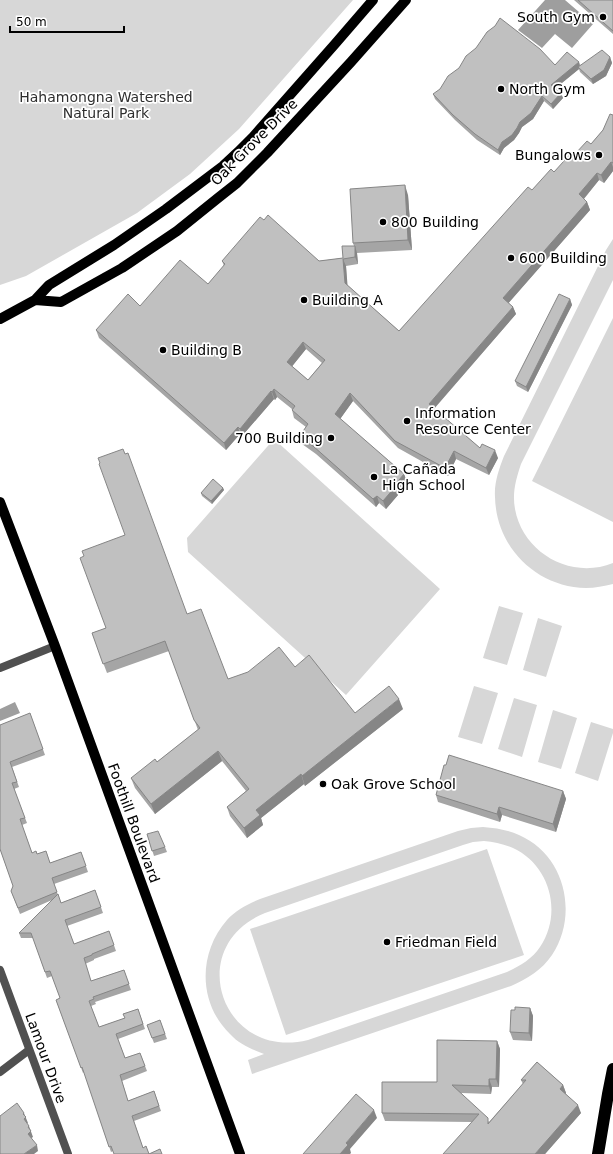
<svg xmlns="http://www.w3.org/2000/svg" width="613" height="1154" font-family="'DejaVu Sans',sans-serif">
	<rect width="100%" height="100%" fill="#fff"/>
	<path fill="#d7d7d7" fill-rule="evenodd" d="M0 0H353L239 129 190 174 137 213 26 276 0 285Z
		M613 239V280L521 464C516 479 512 493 515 509 523 553 571 580 613 563V584C604 586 595 588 586 588 536 587 496 547 495 497 494 483 499 469 504 456L606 250Z
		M613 318V522L532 481Z
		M274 439 440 589 346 695 188 552 187 538Z
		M499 606 523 613 507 665 483 658Z
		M538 618 562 626 546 677 523 670Z
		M474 686 498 693 482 744 458 737Z
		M514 698 537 705 522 757 498 749Z
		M553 710 577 718 561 769 538 762Z
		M591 722 613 729V733L598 781 575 773Z
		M483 827C496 828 508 830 519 835 565 855 579 914 552 955 542 970 527 979 511 986L252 1074 248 1060 264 1054C251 1049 239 1044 230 1034 198 1003 198 953 227 920 236 910 248 904 260 899L458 831 471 828ZM484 841C494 842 504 844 513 848 550 865 563 913 540 947 532 959 520 966 507 972L308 1040C221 1061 183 946 265 913L463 845 473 842Z
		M487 849 524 955 286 1035 250 929Z"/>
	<path fill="#9e9e9e" d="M545 0H565L593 24 572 48 555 34 542 48 518 30Z
		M15 702 20 713 0 721V709Z"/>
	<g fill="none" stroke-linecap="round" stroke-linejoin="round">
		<path stroke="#505050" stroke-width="8" d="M0 668 55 646
			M0 970 68 1154
			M0 1072 29 1050"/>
		<path stroke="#000" stroke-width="10" d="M35 300 61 302 122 268 177 231 218 198 237 183 267 153 351 62 406 0
			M0 319 35 300 49 285 114 245 166 209 223 166 238 152 253 137 335 44 373 0
			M0 502 55 646 240 1154"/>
		<path stroke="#000" stroke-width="12" d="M598 1154 608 1094 613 1069"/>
	</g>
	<path fill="#a5a5a5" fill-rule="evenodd" d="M574 0H613V34Z
		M610 57 612 63 606 76 593 84 580 72 579 69 556 88 561 93 563 98 553 109 544 101 533 119 522 127 519 133 514 140 504 148 500 155 477 140 455 120 435 99 433 94 555 65 579 62 580 65Z
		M613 115V171L604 183 599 180 584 199 587 202 590 210 508 303 513 307 516 314 434 409 480 448 498 458 489 475 456 459 448 476 398 448 353 401 340 419 404 474 407 482 397 493 398 495 386 509 379 503 376 507 316 454 302 444 299 437 306 427 294 418 292 410V409L277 397 275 400 274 399 242 436 240 434 226 450 99 338 96 330 140 306 208 284 224 266 222 261 264 220 319 261 343 258 354 246 353 243 408 195 412 250 357 253 358 264 346 266 347 285 399 331 532 190 575 154 591 144 603 130ZM306 349 322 363 308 380 292 366Z
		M570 299 572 305 528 392 517 386 515 381Z
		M223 488 224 490 212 504 202 496 201 493Z
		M125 535 187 614 228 679 295 667 355 713 403 709 305 786 304 784 261 818 263 825 247 838 230 816 227 807 246 791 222 761 155 814 135 788 131 778 157 762 198 730 169 651 107 673 92 633 106 628 84 556Z
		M30 713 45 755 12 767 19 787 14 789 27 823 22 825 32 853 36 851 37 854 46 851 50 863 81 852 88 872 54 884 61 903 95 890 103 913 67 926 74 944 109 931 116 951 94 959V960L85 964 91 981 124 970 131 990 95 1002 96 1004 91 1006 99 1027 125 1018 123 1014 138 1009 145 1029 118 1039 125 1058 140 1053 147 1071 122 1081 128 1101 154 1091 161 1111 134 1121 143 1148 146 1146 149 1154 160 1149 162 1154H114L113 1151 111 1152 84 1072 83 1073 56 1000 60 998 52 976 47 978 33 938H21L19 933 52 900 20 914 11 891 13 886 0 849V725Z
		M563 791 566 799 556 832 502 815 500 822 438 802 436 795Z
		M147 834 165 847 167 852 154 856Z
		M530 1008 533 1016 532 1041 513 1040 510 1032 515 1010Z
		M160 1020 167 1039 154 1043 147 1025Z
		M497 1041 500 1049 499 1087H492L491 1094 461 1093 489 1122 523 1084 521 1080 537 1062 563 1085 566 1093V1094L581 1113 545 1154 472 1122 385 1121 382 1113 437 1082Z"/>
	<path fill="#868686" d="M610 57 612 63 606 76 593 84 591 79Z
		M579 62 580 68 578 67 579 69 553 90 551 85Z
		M561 93 563 98 553 109 551 104Z
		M542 96 544 101 533 119 522 127 519 133 514 140 504 148 500 155 498 150 502 142Z
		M611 162 613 167V171L604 183 601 175Z
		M597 173 599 180 581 202 579 194Z
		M405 185 408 195 412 250 408 240Z
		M587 202 590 210 506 306 503 298Z
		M355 246 357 253 358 264 355 257Z
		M343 259 346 266 348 291 345 283Z
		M570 299 572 305 528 392 526 387Z
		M513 307 516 314 431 412 429 404Z
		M303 342 306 349 290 369 287 362Z
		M274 389 277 397 275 400 272 392Z
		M271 391 274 399 242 436 240 429Z
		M350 393 353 401 338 422 335 414Z
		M238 427 240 434 226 450 224 443Z
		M495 450 498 458 489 475 486 468Z
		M454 451 456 459 448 476 445 468Z
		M404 474 407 482 397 493 398 495 386 509 383 501 394 486Z
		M223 488 224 490 212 504 211 501Z
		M377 496 379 503 376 507 373 499Z
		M399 699 403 709 305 786 302 776Z
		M218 751 222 761 155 814 151 804Z
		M301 774 304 784 261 818 263 825 247 838 244 828 256 810Z
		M563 791 566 799 556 832 553 824Z
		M499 807 502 815 500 822 497 814Z
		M530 1008 533 1016 532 1041 529 1033Z
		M497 1041 500 1049 499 1087 496 1079Z
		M489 1079 492 1087 491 1094 489 1086Z
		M563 1085 566 1093 563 1097 560 1089Z
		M578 1105 581 1113 545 1154H535Z
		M374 1110 377 1118 350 1149 351 1153 350 1154H340L346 1143Z
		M24 1113 28 1123 26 1124 24 1119 23 1114Z
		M29 1126 33 1137 30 1139 28 1134V1127Z
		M37 1145 38 1151 34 1154H24Z"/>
	<path fill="#c0c0c0" stroke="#868686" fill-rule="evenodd" d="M578 0H613V31Z
		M500 18 540 49 555 65 567 52 579 62 551 85 561 93 551 104 542 96 531 113 520 122 517 128 512 135 502 142 498 150 475 134 453 115 433 94 440 89 448 76 459 68 466 56 476 48 487 32 495 26Z
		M602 50 610 57 604 70 591 79 578 67Z
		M610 114 613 115V163L611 162 601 175 597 173 579 194 587 202 503 298 513 307 429 404 480 448 482 444 495 450 486 468 454 451 445 468 395 441 350 393 335 414 404 474 394 486 395 487 383 501 377 496 373 499 313 446 299 437 308 424 292 410 295 406 274 389 272 392 271 391 240 429 238 427 224 443 96 330 128 294 140 306 180 260 208 284 225 264 222 261 260 217 264 220 268 215 319 261 343 258 342 246H355V257L343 259 345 283 399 331 528 187 532 190 551 169 554 172 573 151 575 154 587 141 591 144 603 130ZM303 342 325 360 308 380 287 362Z
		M405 185 408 240 353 243 350 189Z
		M559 294 570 299 526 387 515 381Z
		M123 449 125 454 128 453 187 614 201 609 228 679 248 672 279 647 295 667 309 655 355 713 389 686 399 699 302 776 301 774 256 810 260 815 244 828 227 807 249 789 218 751 151 804 131 778 155 759 157 762 200 728 194 720 165 641 103 664 92 633 106 628 80 558 84 556 82 551 125 535 99 464 100 463 98 458Z
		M213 479 223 488 211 501 201 493Z
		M30 713 43 749 10 762 17 782 12 783 25 818 20 819 32 853 36 851 37 854 46 851 50 863 81 852 86 866 52 878 57 892 18 908 11 891 13 886 0 849V725Z
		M449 755 563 791 553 824 499 807 497 814 436 795 444 765H446Z
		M158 831 165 847 152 851 147 834Z
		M95 890 101 907 65 920 74 944 109 931 114 945 92 954V955L84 958 91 981 124 970 129 984 93 997 94 999 89 1001 99 1027 125 1018 123 1014 138 1009 143 1024 116 1034 125 1058 140 1053 145 1066 120 1075 128 1101 154 1091 159 1106 132 1116 143 1148 146 1146 149 1154 160 1149 162 1154H114L111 1146 109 1147 82 1067 81 1068 56 1000 60 998 50 971 45 972 31 933H19L58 894 61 903Z
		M515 1007 530 1008 529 1033 510 1032 511 1010H515Z
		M160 1020 165 1034 152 1038 147 1025Z
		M437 1040 497 1041 496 1079H489V1086L452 1085 488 1118V1124L526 1080H521L537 1062 563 1085 560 1089 578 1105 535 1154H443L479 1114 382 1113V1082H437Z
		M356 1094 374 1110 346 1143 348 1145 340 1154H303Z
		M17 1103 24 1113 23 1114 26 1117 24 1119 29 1126 28 1127 31 1131 28 1134 37 1145 24 1154H0V1116Z"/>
	<g fill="#000" stroke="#fff" stroke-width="1.5">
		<circle cx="603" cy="17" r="4"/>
		<circle cx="501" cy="89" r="4"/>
		<circle cx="599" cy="155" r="4"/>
		<circle cx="383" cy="222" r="4"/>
		<circle cx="511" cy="258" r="4"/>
		<circle cx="304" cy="300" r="4"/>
		<circle cx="163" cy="350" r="4"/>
		<circle cx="407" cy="421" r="4"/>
		<circle cx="331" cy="438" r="4"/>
		<circle cx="374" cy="477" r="4"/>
		<circle cx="323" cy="784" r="4"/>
		<circle cx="387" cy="942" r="4"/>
	</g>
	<g text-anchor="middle" stroke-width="3.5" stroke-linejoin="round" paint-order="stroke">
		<g font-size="14" fill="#000" stroke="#fff" text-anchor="start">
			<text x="595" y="22" text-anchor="end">South Gym</text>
			<text x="509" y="94">North Gym</text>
			<text x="591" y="160" text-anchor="end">Bungalows</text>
			<text x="391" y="227">800 Building</text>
			<text x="519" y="263">600 Building</text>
			<text x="312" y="305">Building A</text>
			<text x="171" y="355">Building B</text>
			<text x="415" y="418">Information<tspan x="415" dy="16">Resource Center</tspan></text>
			<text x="323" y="443" text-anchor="end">700 Building</text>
			<text x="382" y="474">La Cañada<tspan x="382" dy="16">High School</tspan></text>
			<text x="331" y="789">Oak Grove School</text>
			<text x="395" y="947">Friedman Field</text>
		</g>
		<g font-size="14" fill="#2e2e2e" stroke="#fff">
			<text x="106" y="102">Hahamongna Watershed<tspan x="106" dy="16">Natural Park</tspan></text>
		</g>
		<g font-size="14" fill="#000" stroke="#fff">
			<text transform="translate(254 142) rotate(-45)" y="5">Oak Grove Drive</text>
			<text transform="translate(134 823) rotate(70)" y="5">Foothill Boulevard</text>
			<text transform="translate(46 1058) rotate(70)" y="5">Lamour Drive</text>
		</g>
	</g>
	<path d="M10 26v6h114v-6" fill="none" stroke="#000000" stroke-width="2"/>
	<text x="16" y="26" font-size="12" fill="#000000" stroke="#ffffff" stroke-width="3" paint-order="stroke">50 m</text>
</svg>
